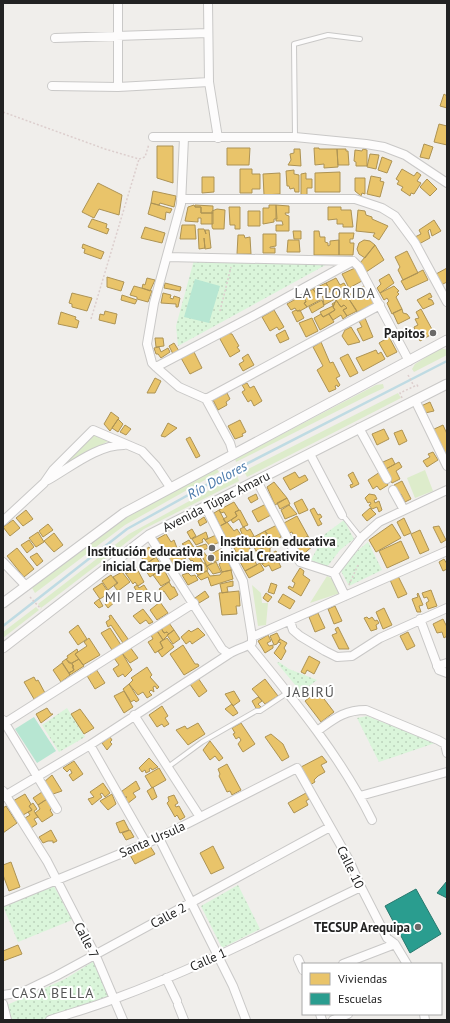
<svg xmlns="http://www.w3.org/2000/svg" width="450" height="1023" font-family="'PT Sans',sans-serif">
	<defs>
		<pattern id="park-dots" width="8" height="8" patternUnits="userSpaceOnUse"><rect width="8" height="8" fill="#daf5da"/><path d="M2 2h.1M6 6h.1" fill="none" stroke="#bbd2bb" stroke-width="1.8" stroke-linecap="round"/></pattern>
	</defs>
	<rect width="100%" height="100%" fill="#f0eeeb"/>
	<path fill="#ddeccb" d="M441 348 447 350V355L414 372 412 369 415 364Z
		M383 384 384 388 369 395 236 462 235 459 376 385Z
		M398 393 401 398 247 477 244 471Z
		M94 434 108 441 56 472Z
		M217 469 219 472 125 525 35 593 32 588 122 520 207 472Z
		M425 470 433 491 415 498 407 478Z
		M237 475 239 481 144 529 41 608 38 604 129 534Z
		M327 576 335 580 340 593 310 603Z
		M252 585 261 593 262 603H268L266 625 258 626Z
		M36 607 39 610 3 638V632Z"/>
	<path fill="url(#park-dots)" d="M194 260 331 262 178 346 176 326Z
		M344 520 354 539 340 550 327 567 311 560 325 534Z
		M368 542 382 570 349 586 341 571 349 558Z
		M279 662 289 669 317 680 301 692 277 663Z
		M67 708 85 737 59 752 42 725Z
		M367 716 435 743 379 762 357 718Z
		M238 885 260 929 222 948 201 906Z
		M54 886 72 920 18 942 3 906Z
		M94 961 109 997 40 1020H12L7 1005 65 979Z"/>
	<path fill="#b7e6d2" d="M195 279 220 286 209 323 184 317Z
		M34 717 56 751 37 763 15 729Z"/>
	<path fill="#e9c46a" stroke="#ad9354" d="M444 94 447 96V108L440 106Z
		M439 124 447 126V145L434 142Z
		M424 144 433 147 429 159 420 157Z
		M157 146H173V183L157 178Z
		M227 148H250L249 165H227Z
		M314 148H319V149H337L338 167 324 168V164L315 165Z
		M294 149H300L301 166 288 165 291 160 290 154 294 153Z
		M337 149H346V151H348L349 165H338Z
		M363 149 367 150V166H356V162L354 161 355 150 362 151Z
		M370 154 379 155 376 169 367 167Z
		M382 157 392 161 387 173 378 170Z
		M240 169H252V174H260V189H252V193H240Z
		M402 169 414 176 417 172 421 175 417 181 421 183 414 194 411 193 410 196 401 190 403 187 397 184 399 181 396 179Z
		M294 170V174L299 175V192H295L294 188 290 189 289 186H287L286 171Z
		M340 172V192H315V173Z
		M280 173V194L264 195 263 174Z
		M306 173V179H312V188H307V195H301V174Z
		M371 176 381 178 380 181 384 182 380 197 367 194Z
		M202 177H214V192L202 193Z
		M355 178H365V194L362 193 361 196 355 191Z
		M427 179 437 189 430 196 420 187Z
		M98 183 122 195 119 215 99 209 94 218 82 212Z
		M153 191 176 196 174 207 160 203 159 205 151 203Z
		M151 203 172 209 170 213 166 212 165 220 148 214Z
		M194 205 195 207H201V213H213V224H201V218H198V222L185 221 188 207Z
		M195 205 213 206V213H201V207H195Z
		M269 205H276L277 219H274V222L263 224V208H269Z
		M276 205 289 206V213H285L286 215 289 216V231H276V225H283L282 221H276Z
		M229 207H240V229H235V225H230Z
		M328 207H341V210H351L353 227H343V224H337V219L328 220Z
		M217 209 225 210 224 229H213L212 227V211Z
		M358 210 365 211 366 215 372 217V219L388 226 379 240 373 236 375 233 356 231Z
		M248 211H260V226H248Z
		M92 219 107 224 106 228 109 229 107 234 88 227Z
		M434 220 441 231 432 236 430 229 428 231 430 238 419 244 415 237 421 234 419 230Z
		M182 225H195L196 239H180Z
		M145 227 165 233 162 243 141 238Z
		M198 229H204L206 234 205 230H209L211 248 205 249 204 238 205 248 199 249Z
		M293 231H301V239H294Z
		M314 231H319L320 237H325V242L328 243V246L330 245V241L339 240V255H314Z
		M339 233H354L353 239H350V243H354L353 255H339Z
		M263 234H276V246L270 247V248H275V253H263Z
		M238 235H244L245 238 250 237 251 254H237Z
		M288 240H299L300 252H287Z
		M364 240 370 241 375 245 365 258 359 254 357 249 359 243Z
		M83 244 104 252 101 259 84 253 85 249 82 248Z
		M375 245 384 260 366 272 360 263Z
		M407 251 418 273 403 280 398 270 400 267 395 257Z
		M355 268 362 281 349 288 342 274Z
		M447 268V282L441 285 436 274Z
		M423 270 428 280 406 290 401 281Z
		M389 274 394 283 380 293 377 288 381 284 379 280Z
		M107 277 124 282 121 291 107 287Z
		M147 278 155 280 150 291 142 288 143 284 145 285Z
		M336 278 340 285 344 283 348 290 343 293 340 287 338 289 342 294 335 298 326 283Z
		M165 283 181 287 180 291 164 288Z
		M326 283 331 292H328V298L333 297 335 299 324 305 322 292 317 295 313 289Z
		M365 285 376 303 357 312 347 296Z
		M134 286 152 291 148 302 137 299V297L130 295Z
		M394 286 399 291 397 292 399 294 396 297 402 309 392 314 387 303 389 301 387 298 384 300 380 293Z
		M313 289 320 300 307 307 304 303 306 302 304 297 302 298 301 296Z
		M72 293 92 298 87 311 72 307V304L69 303Z
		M163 293 171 295 170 298 173 299 174 296 180 298 178 307H176V304L161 303Z
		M430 293 432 297 428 299 432 300 434 304 423 309 417 300Z
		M122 295 137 300 135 304 121 300Z
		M301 296 302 298 304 297 306 302 304 303 307 307 300 311H297L295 308 291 310 287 304Z
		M343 296 344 298 347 296 357 311 347 316 343 310 347 308 344 305 341 307 336 300Z
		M322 300 324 306 312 313 309 307Z
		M336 300 341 307 344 305 347 308 343 310 347 316 343 319 341 315 333 320 329 314 335 310 333 307Z
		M335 302 333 307 335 310 323 317 320 312 333 306 332 304Z
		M402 309 403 313 407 314 410 318 398 324 393 313Z
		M421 309 434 333 420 341 414 330H415L414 327 418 325 415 319 419 318 416 312Z
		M274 310 284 327 279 330 277 327 270 331 262 317Z
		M296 310 297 311 300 310 304 318 297 322 292 312Z
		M105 311 117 314 115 324 99 320 100 314 104 315Z
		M61 312 76 317 75 319 79 321 77 328 58 324Z
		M321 314 323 317 329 314 334 322 320 330 314 318Z
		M312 318 318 331 306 337 299 323Z
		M365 318 373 337 363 341 357 329 362 327 359 321Z
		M351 327 360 342 348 345 342 336 345 330Z
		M285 330 289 339 280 343 276 335Z
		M226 333 232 334 239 346 237 347 240 351 230 357 220 339Z
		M389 337 397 352 387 357 379 343Z
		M155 338H163L164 346 156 347Z
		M321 342 330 363 333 362 340 376 336 378 340 385 338 387 337 385 335 386 336 389 329 392 317 370 323 366 313 347Z
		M174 343 179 351 173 354 169 346Z
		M159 347 161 352 168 348 170 352 161 358 158 354H156L154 348Z
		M376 350 378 354 381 352 385 359 363 371 356 358Z
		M194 352 202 368 190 374 181 358Z
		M248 354 254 365 243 371 239 364 244 361 242 358Z
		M348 354 358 373 350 377 340 358Z
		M155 378 161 381 155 393H147Z
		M247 383 250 388 254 386 262 401 254 406 251 400 248 402 242 392 245 390 242 385Z
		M227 393 230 399 226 402 227 405 218 410 213 400Z
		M430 402 434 411 425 413 421 406Z
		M111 412 119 418 110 431 104 424Z
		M118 419 123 424 118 432 112 428Z
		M240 420 246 432 242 434 243 436 235 439 228 426Z
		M168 423 177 428 165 437 161 436Z
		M125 425 131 429 126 435 120 432Z
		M443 425 447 434V457L432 430Z
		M384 429 389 439 377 445 372 434Z
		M402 430 407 441 399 445 394 433Z
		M190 437 200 456 196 458 186 439Z
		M433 452 438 460 427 467 423 461 430 457 428 454Z
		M392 458 395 464 386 469 383 462Z
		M399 462 402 467 396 471 400 479 392 483 384 470Z
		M295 472 299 478 305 475 308 480 290 490 283 478Z
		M353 472 359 484 351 488 350 485 353 484 348 475Z
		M380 472 388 485 380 490 377 486 373 489 368 480Z
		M402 481 411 499 405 502 401 494 399 495 394 485Z
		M274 482 287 498 275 505 267 487Z
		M256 494 258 499 251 503 248 498Z
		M369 494 375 495 377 499 374 500 375 503 379 501 382 510 379 512 377 507 372 509 369 505 371 504 370 502 368 503 365 498Z
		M287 498 290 504 280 509 277 503Z
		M302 499 308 510 299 514 294 503Z
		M234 502 239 510 235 512 237 516 226 523 223 519 227 517 224 512 221 513 219 510Z
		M266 504 271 515 258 522 252 511Z
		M289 505 297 514 285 519 281 510Z
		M314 508 318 515 320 514 322 517 319 519 322 524 318 526 310 510Z
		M370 508 376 514 367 521 362 515Z
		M26 510 33 519 23 526 16 518Z
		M219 510 226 523 220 526 214 513Z
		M240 510 248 525 243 527 239 519 233 523 231 520 237 516 235 512Z
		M297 516 308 536 297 543 292 532 289 533 284 523Z
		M204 517 207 522 200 526 198 521Z
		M404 518 411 533 404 536 397 522Z
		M13 520 20 528 10 536 3 527Z
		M227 522 234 531 237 529 241 535 238 537 240 542 235 544V546L230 549 220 526Z
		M48 524 53 530 43 537 39 531Z
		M392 524 401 538 376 552 369 540Z
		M277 525 281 537 274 541 265 531Z
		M439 526 446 540 441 543 433 527Z
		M244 527 247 531 250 529 254 536 245 541 240 529Z
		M192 529 196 536 191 539 187 532Z
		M420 530 429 550 420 554 411 534Z
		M265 531 272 544 256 551 250 539Z
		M38 532 44 542 36 547 29 538Z
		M206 532 208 538 205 540 204 538 202 540 203 542 196 545 192 539Z
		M54 533 63 545 54 552 44 541Z
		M166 534 171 542 174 540 177 548 180 547 186 558 171 566 157 539Z
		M216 535 220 542 210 546 205 540Z
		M308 536 314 545 300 557 295 549V545Z
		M29 540 34 547 27 553 21 545Z
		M189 540 197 552 190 556 184 545 182 544Z
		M401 541 409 558 387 568 379 551Z
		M245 542 250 548 249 551 251 554 240 560 234 548Z
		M206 544 208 548 200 552 196 547Z
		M272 544 273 547 270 548V554L276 551 278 556 262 564 256 551Z
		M149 547 156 557 146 564 139 554Z
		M17 548 34 569 24 577 7 556Z
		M221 549 225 557 214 562 210 554Z
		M203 551 212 563 207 566 200 552Z
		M197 552 203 563 191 569 188 565 194 562 192 560 191 561 188 557Z
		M37 553 43 561 37 566 30 557Z
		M251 554 257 565 245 571 239 560Z
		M156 557 163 568 150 577 146 571 149 569 147 563Z
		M227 559 232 570 222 572 219 564Z
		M268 559 269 562 272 560 274 563 278 561 281 567 272 571 269 565 265 567 262 564Z
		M444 559 447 564V569L443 571 439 562Z
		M131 562 135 568 126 574 122 568Z
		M216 562 221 572 213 574 207 566Z
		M203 563H205L208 570 198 575 192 568Z
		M260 563 264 570 249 578 245 571Z
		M136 567 144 582 138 586 135 582 133 584 126 574Z
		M163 568 170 581 161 586 153 575Z
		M300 568 304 571 303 575 310 580 301 596 288 588 289 586 293 588 295 583 292 581Z
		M231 570 233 579 211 586 208 577 201 580 197 576 207 571 210 576 220 575 222 572Z
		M122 572 130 582 118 591 114 586 118 583 113 577Z
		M188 573 191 576 195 575 198 580 188 585 182 575Z
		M111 575 117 583 108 590 102 581Z
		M398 576 407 594 398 598 390 580Z
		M233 581V586L227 587 228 592 222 593 220 584Z
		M169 582 172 587H174L178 595 170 600 164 591 161 592 159 589Z
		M102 583 109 593 100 599 93 589Z
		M271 583 277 585 274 594 268 592Z
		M137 585 139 588 144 585 149 593 141 598 134 587Z
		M431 590 437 606 428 609 426 603 429 601 427 597 424 598 422 593Z
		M205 591 209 597 199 603 195 598Z
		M239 591 240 606H236L237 614 222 615 219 593Z
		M110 593 116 601 108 608 105 604 108 599 106 596Z
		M266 593 272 597 268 602 263 598Z
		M418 593 423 605 419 606 421 612H417L412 599 418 597 417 594Z
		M283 594 295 601 290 609 278 602Z
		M99 599 103 606 99 608 94 603Z
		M160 602 168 613 157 620 150 610Z
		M335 606 342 621 334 624 328 609Z
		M384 608 392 625 383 629 376 612Z
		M143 609 153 622 149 624 146 620 140 624 133 616Z
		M318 613 325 628 315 632 309 617Z
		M111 615 128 639 123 643 111 625 108 627 106 622 110 619 109 616Z
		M367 617 369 619 372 617 375 621 377 620 379 623 376 625 377 629 371 631 364 618Z
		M443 619 447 627V636L444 638 442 632 437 633 433 624Z
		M169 623 174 630 169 634 167 632 164 633 161 628Z
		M78 625 87 639 78 645 69 632Z
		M160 627 164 633 167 632 169 634 163 640 156 629Z
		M338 627 349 649H339L332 635 337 633 335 629Z
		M110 628 121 645 112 650 101 633Z
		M198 628 205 635 192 644 190 641 186 644 181 637 189 630 191 632Z
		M174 630 180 639 173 644 167 635Z
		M157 631 163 640 160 642 163 648 155 653 148 642 153 639 151 635Z
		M408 632 415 646 407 650 400 636Z
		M277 633 280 639 277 644 274 645 270 636Z
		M268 635 271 641 267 643 269 646 273 645V648L265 653 258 641Z
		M89 638 100 655 83 665 75 654 87 646 84 642Z
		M167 638 174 647 162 657 158 651 163 648 160 642Z
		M280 639 287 643 284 648 286 651 281 660 274 653 281 643 278 642Z
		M183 645 195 664H198L199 666 184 675 170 654Z
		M130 647 138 658 130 663 122 653Z
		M77 649 78 652 75 654 79 659 72 663H69L66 659 68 658 67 656Z
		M122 653 132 670 125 677 123 674 118 677 113 669 119 665 114 658Z
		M309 656 320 662 314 674 307 670 305 674 301 672Z
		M66 659 74 666 72 667 74 670 69 673 62 662Z
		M79 659 84 666 70 675 69 673 74 670 72 663Z
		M62 663 70 675 61 682 53 670Z
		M147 667 152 675 150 677 159 687 157 689 155 686 153 687 154 692 151 690 149 692 152 695 147 698 143 692 138 695 129 684 133 680 131 678Z
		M96 669 105 683 95 689 86 674 89 673 90 675Z
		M34 677 36 681 38 680 45 693 34 699 24 682Z
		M198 678 207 691 199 697 190 684Z
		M265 679 278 696 265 704 252 689Z
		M129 684 139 700 136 702 134 700 131 702 123 689Z
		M124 691 133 707 124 713 114 696Z
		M234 691 240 701 233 706 225 694Z
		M318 691 334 712 321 722 305 701Z
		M258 697 262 701 258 704 261 707 257 710 252 701Z
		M232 704 238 713 233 716 225 709Z
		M162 706 168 716 165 718 169 724 164 727 162 724 157 727 149 715Z
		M47 708 51 714H53L41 723 36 714Z
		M80 709 94 728 84 734 71 714Z
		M198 723 205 734 188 745 176 730 185 726 187 729Z
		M241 723 255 744 243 752 238 744 241 740 239 737 236 739 233 734 235 733 232 728Z
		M271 734 283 744 289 757 282 761 265 737Z
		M110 737 112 740 110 742 112 744 107 750 102 743Z
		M210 741 223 758 219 761 215 756 210 760 203 750Z
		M322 756 327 762 321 765 325 772 318 776 314 780 315 782 310 785 301 767Z
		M149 758 158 767 152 770 151 768 149 769 150 771 146 773 145 770 142 772 139 768Z
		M74 761 83 774 73 781 69 775 72 773 70 769 67 772 63 768Z
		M227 764 241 790 232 795 230 791 227 792 219 776 220 774 218 769Z
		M159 768 166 780 152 788 145 776Z
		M52 775 62 791 50 795 43 783Z
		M136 781 140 789 133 793 136 797 127 804 124 799 127 797H125L122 791Z
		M103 783 110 793 105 797 102 793 100 794 102 797 92 805 88 799 94 797 90 792Z
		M153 787 157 797 152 800 147 791Z
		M42 792 47 799 38 805 33 798Z
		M306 793 309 799 306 801 308 805 294 813 288 803Z
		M25 794 31 804 29 806 32 810 23 815 13 801Z
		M112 794 116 804 108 810 100 801Z
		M174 795 178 803 175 805 176 807 179 806 185 817 180 820 177 815 175 817 167 803 169 801 168 797Z
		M47 799 52 808 50 810 53 815 42 822 35 813 40 809 38 805Z
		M33 803 37 809 34 811 38 817 34 819 37 824 31 828 25 818 30 815 28 812 32 810 29 806Z
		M6 806 17 823 3 833V808Z
		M124 820 129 830 120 833 116 823Z
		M51 830 57 841 53 843V841H48L43 843 39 837Z
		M130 830 134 837 126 840 122 833Z
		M150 846 155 854 135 864 130 855Z
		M213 846 224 868 211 874 200 853Z
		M11 862 20 887 9 891 3 875V865Z
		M18 945 22 954 3 961V951Z"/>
	<path fill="#2a9d8f" stroke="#28786e" d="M447 881V898L437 893Z
		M416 889 441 934 410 953 385 906Z"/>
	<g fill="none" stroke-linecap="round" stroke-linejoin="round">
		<path stroke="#bfdbe3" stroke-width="2.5" d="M3 626 127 529 217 479 447 361"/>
		<defs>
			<path id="service" d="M295 137 294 44 328 35 360 39
				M345 518 361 538
				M168 767 202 742 256 711H260L287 693"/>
			<path id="minor" d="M118 3V87
				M208 3 209 82 218 138
				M55 38 208 33
				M52 86 118 87 209 82
				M153 137H295L366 144 384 147 405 155 447 183
				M184 138 181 204 154 303 147 344 152 363 156 367 179 387 206 399 230 443 233 453
				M181 199H355L382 208 395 216 415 243 447 302
				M167 257 353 261 359 267 409 361
				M156 367 255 315 353 261
				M206 399 380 305
				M415 400 447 466
				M359 428 387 479
				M310 454 342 515
				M48 480C71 467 97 445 124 445
				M257 481 300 562 334 573
				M393 490 404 510
				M3 521 44 483 53 470 93 430 142 451 156 466 170 487
				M149 535 222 649 229 654C236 649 247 647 252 643V637L243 581 205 506
				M3 562 26 586
				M345 596 334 573 361 538 379 522 447 490
				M420 619 439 670 447 673
				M290 621 293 630 300 636 325 651 337 657 352 656 380 638 447 608
				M252 637 447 551
				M249 645C294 700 341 757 372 820
				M437 666 447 663
				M134 715 200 817
				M3 720 57 809
				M5 723 194 603
				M317 731C334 719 344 710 366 710L438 740 445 744 447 753
				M90 745 146 843
				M3 791 47 861 95 954 123 1020
				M360 796 447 772
				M3 797 90 745 229 654
				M159 838 233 986 246 1020
				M3 902 159 838 297 768 349 860 361 887 387 938 395 944 407 964
				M298 959 303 970
				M343 964 395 944
				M166 978 177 1001
				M3 995 23 992 56 976 330 827
				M3 1004 7 1020
				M178 1005 184 1020
				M320 1014 322 1020
				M424 1014 425 1020
				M50 1020C71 1013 93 1007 114 999 199 968 279 926 361 887
				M333 1020 348 1014"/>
			<path id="tertiary" d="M3 603 124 513 447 340
				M3 648 149 535 447 384"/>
		</defs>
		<use href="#service" stroke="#c9c8c7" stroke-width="6"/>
		<use href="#minor" stroke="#c9c8c7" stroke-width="10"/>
		<use href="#tertiary" stroke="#c9c8c7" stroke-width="11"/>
		<path stroke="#dccecd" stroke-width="1.5" stroke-dasharray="2 2" stroke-linecap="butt" d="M3 112 105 149 139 159 145 157 149 144
			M220 311 231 267
			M91 319 139 159
			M408 375 414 386
			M402 398 400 393 417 385 419 388
			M349 585 358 565
			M30 597 41 609"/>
		<use href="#service" stroke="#fdfcfc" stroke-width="4"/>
		<use href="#minor" stroke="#fdfcfc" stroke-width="8"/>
		<use href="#tertiary" stroke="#fdfcfc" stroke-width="9"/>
	</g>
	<g fill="#6a6968" stroke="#fff" stroke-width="1.5">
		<circle cx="433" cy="333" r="4"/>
		<circle cx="212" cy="548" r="4"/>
		<circle cx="211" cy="558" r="4"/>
		<circle cx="418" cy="927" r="4"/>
	</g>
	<g text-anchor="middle" stroke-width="4" stroke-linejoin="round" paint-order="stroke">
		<g font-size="13" font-weight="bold" fill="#222" stroke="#fff" text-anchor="end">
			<text x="425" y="338">Papitos</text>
			<text x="220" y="546" text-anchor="start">Institución educativa<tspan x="220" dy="15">inicial Creativite</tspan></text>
			<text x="203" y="556">Institución educativa<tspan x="203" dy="15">inicial Carpe Diem</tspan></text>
			<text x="410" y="932">TECSUP Arequipa</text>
		</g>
		<g font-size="13" fill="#222" stroke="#fff">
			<text transform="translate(216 501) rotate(-27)" y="5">Avenida Túpac Amaru</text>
			<text transform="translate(152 839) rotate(-24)" y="5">Santa Ursula</text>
			<text transform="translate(351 867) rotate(64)" y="5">Calle 10</text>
			<text transform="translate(168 915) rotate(-28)" y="5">Calle 2</text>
			<text transform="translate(87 940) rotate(63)" y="5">Calle 7</text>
			<text transform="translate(208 959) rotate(-24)" y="5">Calle 1</text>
		</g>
		<g font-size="14" letter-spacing="1" fill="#555" stroke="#fff">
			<text x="335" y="298">LA FLORIDA</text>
			<text x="134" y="602">MI PERU</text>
			<text x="311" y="697">JABIRÚ</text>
			<text x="53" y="998">CASA BELLA</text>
		</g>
		<g font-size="14" font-style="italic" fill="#4a7aab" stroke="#fff">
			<text transform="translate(217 480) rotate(-28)" y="5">Río Dolores</text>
		</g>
	</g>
	<rect width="450" height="1023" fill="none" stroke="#222222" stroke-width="8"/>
	<rect x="302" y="963" width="140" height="52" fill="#ffffff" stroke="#a7a7a7"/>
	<rect x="310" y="973" width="20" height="12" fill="#e9c46a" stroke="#a7a7a7"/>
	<text x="338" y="983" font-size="12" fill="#222222">Viviendas</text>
	<rect x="310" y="993" width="20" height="12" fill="#2a9d8f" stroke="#a7a7a7"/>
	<text x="338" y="1003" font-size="12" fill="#222222">Escuelas</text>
</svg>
